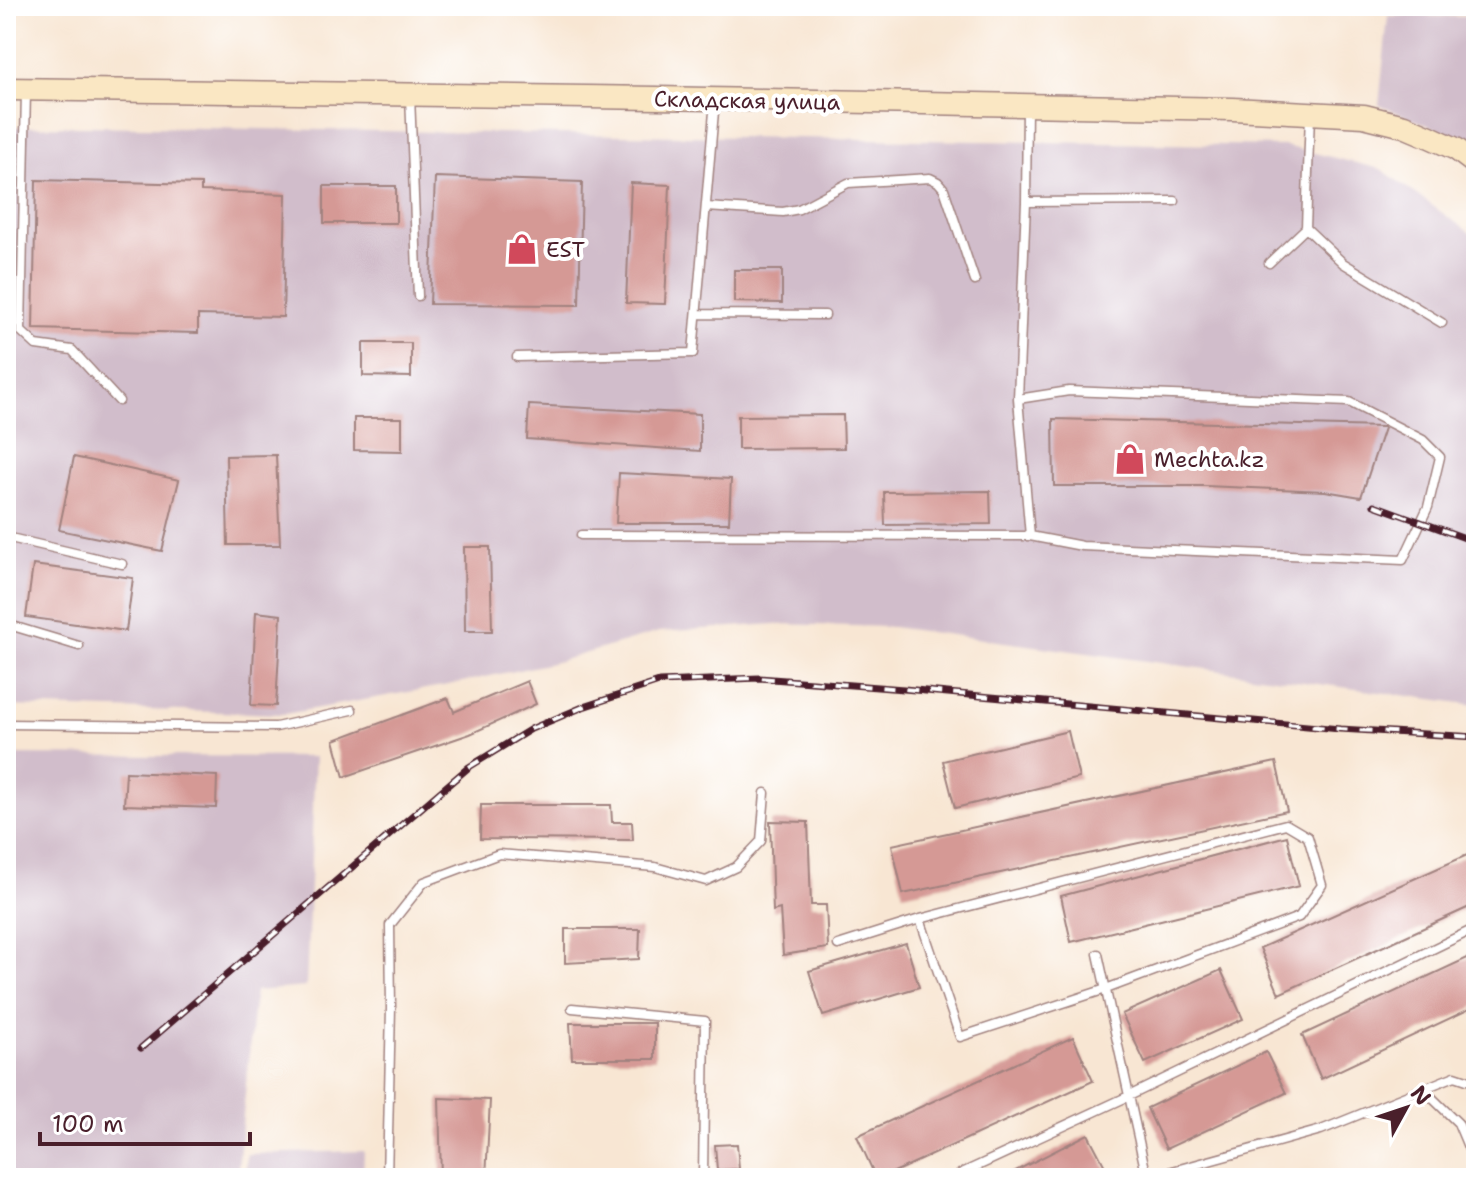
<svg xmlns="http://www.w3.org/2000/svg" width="1482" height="1184" font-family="'Shantell Sans',sans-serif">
	<rect width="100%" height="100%" fill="#fff"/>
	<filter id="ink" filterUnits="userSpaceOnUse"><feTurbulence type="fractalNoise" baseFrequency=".0125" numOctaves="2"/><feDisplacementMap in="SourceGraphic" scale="16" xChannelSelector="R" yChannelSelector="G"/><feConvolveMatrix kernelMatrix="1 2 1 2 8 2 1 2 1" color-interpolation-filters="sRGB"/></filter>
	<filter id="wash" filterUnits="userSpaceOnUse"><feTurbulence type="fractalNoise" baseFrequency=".006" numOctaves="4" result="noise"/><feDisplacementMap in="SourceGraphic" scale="32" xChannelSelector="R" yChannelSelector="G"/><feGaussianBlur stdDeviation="1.8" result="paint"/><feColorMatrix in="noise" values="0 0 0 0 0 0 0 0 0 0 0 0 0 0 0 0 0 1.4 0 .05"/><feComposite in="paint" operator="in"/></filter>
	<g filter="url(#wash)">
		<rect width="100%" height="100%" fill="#f8e6d3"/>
		<path fill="#d1bdcb" d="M1388 16 1476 17V145L1379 105Z
			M83 126 1285 146 1381 169 1476 237V705L892 627 775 624 659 632 556 662 448 685 285 714 6 706V127Z
			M6 755 315 757 306 987 255 991 237 1178H6Z
			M364 1151 363 1178H245L247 1154Z"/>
		<g id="blocks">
			<path fill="#d59995" d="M435 177 582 182 579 305 430 304Z
				M36 180 201 184V191L286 194 283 317 198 315V333L33 329Z
				M631 183 670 185 665 304 626 303Z
				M324 186H396V223H324Z
				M734 270H782V303L734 302Z
				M363 343H411V377L363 376Z
				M529 405 700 414V451L527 439Z
				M843 415 844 448 738 449V416Z
				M354 418H402V451L354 450Z
				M1053 419 1383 427 1384 428 1361 497 1325 491 1205 486H1054Z
				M276 455 280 545H228L226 456Z
				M74 457 179 480 162 551 59 530Z
				M619 473 731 479 729 523H616Z
				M990 491 991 524 885 525 884 492Z
				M464 547H490L492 631H465Z
				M33 565 133 578 126 631 26 617Z
				M256 612 281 615 276 706 251 705Z
				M527 681 536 704 470 734 344 777 334 740 448 698 454 712Z
				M1068 731 1079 778 955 808 943 761Z
				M1276 762 1287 811 903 894 892 845Z
				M126 772 217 776 216 808 124 805Z
				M481 805H611L612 822H632L633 840 480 839Z
				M770 821 808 822 811 905H826L828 948 783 955 780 909 773 911Z
				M1287 836 1299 886 1071 942 1061 896Z
				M1476 851V904L1279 994 1260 948Z
				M565 929H640L639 959 565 963Z
				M906 943 919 987 823 1016 809 971Z
				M1476 954V1006L1321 1079 1302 1035Z
				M1221 970 1243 1019 1145 1063 1122 1014Z
				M570 1023H655V1059H572Z
				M1073 1037 1093 1081 881 1178H876L857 1136Z
				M1266 1052 1286 1093 1166 1149 1147 1108Z
				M439 1098 490 1100 486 1178H441Z
				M1088 1134 1111 1178H1002Z
				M737 1144 739 1169 717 1170 715 1145Z"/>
		</g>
	</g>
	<g filter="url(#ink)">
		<use href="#blocks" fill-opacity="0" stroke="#a1827f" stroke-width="2"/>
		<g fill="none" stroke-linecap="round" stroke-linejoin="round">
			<defs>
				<path id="lane" d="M26 91 21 331 36 345 72 350 119 401
					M410 96 418 296
					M1310 114 1306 228 1343 263 1442 323
					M1026 202 1175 201
					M706 207 783 212 799 209 848 183 930 178 938 182 944 189 975 281
					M1269 263 1306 228
					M697 314 825 315
					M517 357 693 353 715 100
					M1018 399 1069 391 1349 402 1423 440 1440 457 1428 507 1403 560 1082 546 1030 536 1018 399 1026 202 1027 107
					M581 535 1030 536
					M6 537 122 564
					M6 624 79 646
					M6 724 276 727 352 710
					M1286 824 1308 837 1322 885 1299 917 1106 989 960 1037 920 919Z
					M838 945 920 919
					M1098 954 1147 1178 1321 1130 1455 1076 1476 1083
					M572 1008 705 1021 703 1178
					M1423 1089 1458 1123 1476 1166
					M960 1174 1129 1096 1476 928
					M387 1178 391 1008 390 925 424 882 499 854 655 867 706 881 736 867 761 841 765 793"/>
				<path id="secondary" d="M6 89 657 98 1233 109 1364 116 1404 126 1430 137 1456 149 1476 164"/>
			</defs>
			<use href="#lane" stroke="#a1827f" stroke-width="11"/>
			<use href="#secondary" stroke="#a1827f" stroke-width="25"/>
			<use href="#lane" stroke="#fff" stroke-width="8"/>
			<use href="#secondary" stroke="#fae7c3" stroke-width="22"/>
			<defs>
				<path id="rail" d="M1374 505 1476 542
					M141 1048 469 767 531 729 583 707 659 682 759 678 904 689 1340 729 1476 737"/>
			</defs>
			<use href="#rail" stroke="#4a1f2b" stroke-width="7"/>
			<use href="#rail" stroke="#fff" stroke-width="4" stroke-dasharray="12" stroke-linecap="butt"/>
		</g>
	</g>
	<defs>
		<symbol id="shop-bare" viewBox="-9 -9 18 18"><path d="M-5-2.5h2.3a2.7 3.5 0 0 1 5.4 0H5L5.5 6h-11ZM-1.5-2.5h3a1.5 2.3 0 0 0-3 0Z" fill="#d1495b" stroke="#fff" stroke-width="2.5" paint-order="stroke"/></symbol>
	</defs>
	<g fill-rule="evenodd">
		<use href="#shop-bare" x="500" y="227" width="44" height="44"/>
		<use href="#shop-bare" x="1108" y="437" width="44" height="44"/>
	</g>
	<g text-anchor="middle" stroke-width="8" stroke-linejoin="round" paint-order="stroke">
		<g font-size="22" fill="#4a1f2b" stroke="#fff">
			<text transform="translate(747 100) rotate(1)" y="8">Складская улица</text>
		</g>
		<g font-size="22" fill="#4a1f2b" stroke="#fff" text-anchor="start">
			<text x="546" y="257">EST</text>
			<text x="1154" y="467">Mechta.kz</text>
		</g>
	</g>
	<rect width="1482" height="1184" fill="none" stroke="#fff" stroke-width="32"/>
	<g transform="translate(1406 1108) rotate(50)" stroke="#ffffff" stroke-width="6" paint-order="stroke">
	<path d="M0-6L14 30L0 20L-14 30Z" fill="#4a1f2b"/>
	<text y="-12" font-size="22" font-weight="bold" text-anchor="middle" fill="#4a1f2b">N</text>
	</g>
	<path d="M40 1132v12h210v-12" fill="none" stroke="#4a1f2b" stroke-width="4"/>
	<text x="52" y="1132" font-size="24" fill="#4a1f2b" stroke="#ffffff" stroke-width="6" paint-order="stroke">100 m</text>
</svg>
